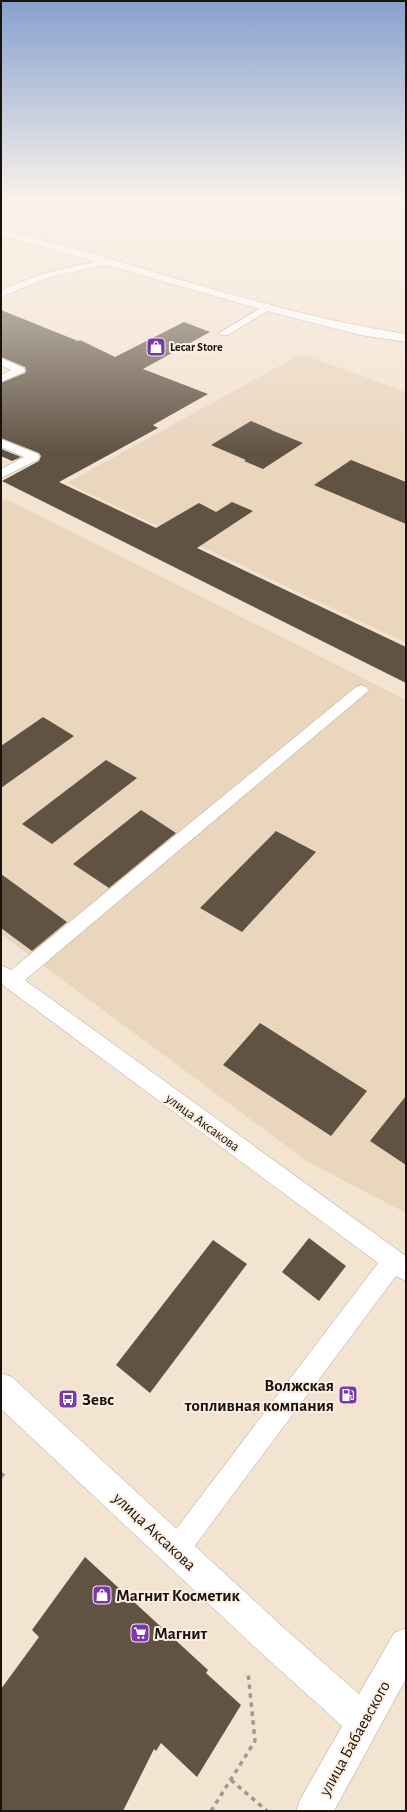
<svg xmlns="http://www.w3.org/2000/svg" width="407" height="1812" font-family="'Alegreya Sans',sans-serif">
	<rect width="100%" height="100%" fill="#f3e3d1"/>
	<path fill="#ead5bd" d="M301 354 406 392V643L67 483Z
		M6 499 406 700V1213L308 1162 1 934V501Z"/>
	<path fill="#605344" d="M1 310 78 341 80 340 115 357 184 322 210 332 143 369 208 394 153 425 158 428 59 482 156 528 199 503 216 512 232 502 253 511 197 548 406 647V683L2 481 39 461 41 456 39 453 1 438V383L25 373 26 371 25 367 1 357Z
		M251 421 272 430H271L303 443 263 469 244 461 246 460 211 445Z
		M1 449 21 457 12 461 1 456Z
		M351 460 406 482V524L314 485Z
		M43 717 74 736 1 788V746Z
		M106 760 137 778 52 844 22 824Z
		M141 810 176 833 109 888 73 864Z
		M276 831 316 852 242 932 200 908Z
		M1 874 67 922 32 951 1 928Z
		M260 1023 367 1091 331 1136 223 1065Z
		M406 1096V1165L370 1141Z
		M309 1238 346 1266 319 1301 282 1272Z
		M213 1240 247 1264 150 1393 116 1365Z
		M85 1557 208 1670 206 1673 241 1705 197 1777 161 1743 156 1751 154 1749 123 1811H1V1689L39 1637 32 1630Z"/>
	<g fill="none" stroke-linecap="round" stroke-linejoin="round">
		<defs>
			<path id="minor" d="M105 259 108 260 110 262 108 264 47 278 1 297V290L41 274Z
				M267 304 271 305 272 307 271 309 228 335H220L219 333Z
				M1 358 24 368 25 370 24 372 1 382V375L11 370 1 365Z
				M1 439 38 454 40 457 38 460 1 478V469L24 457 1 447Z
				M361 685 366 687 369 690 366 693 25 980 406 1256V1281L396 1276 185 1559 176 1563 167 1559 163 1550 167 1541 378 1263 4 986 1 983V965L11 970 356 687Z"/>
			<path id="major" d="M1 229C136 262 268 313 406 334V342L360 335 263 310 1 235Z
				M1 1373 12 1377 284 1628 359 1694 394 1633 406 1628V1679L334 1811H296L301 1798 342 1726 260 1652 1 1409Z"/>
		</defs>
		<use href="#minor" stroke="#ae9f8e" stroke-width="1"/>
		<use href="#major" stroke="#ae9f8e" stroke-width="1"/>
		<path stroke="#a4988a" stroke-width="3.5" stroke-dasharray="4.5 4.5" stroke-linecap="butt" d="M1 1477 5 1472
			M231 1780 267 1811
			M211 1811 255 1741 248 1672"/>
		<use href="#minor" fill="#fff" fill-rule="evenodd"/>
		<use href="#major" fill="#fff" fill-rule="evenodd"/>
	</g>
	<linearGradient id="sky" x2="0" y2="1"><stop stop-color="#86a0ce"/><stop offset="0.44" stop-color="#faf2ea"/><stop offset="1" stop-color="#faf2ea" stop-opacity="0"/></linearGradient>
	<rect width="407" height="453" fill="url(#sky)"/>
	<defs>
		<symbol id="shop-square" viewBox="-11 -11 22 22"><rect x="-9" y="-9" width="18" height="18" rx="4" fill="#7b38ad" stroke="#fdf0e2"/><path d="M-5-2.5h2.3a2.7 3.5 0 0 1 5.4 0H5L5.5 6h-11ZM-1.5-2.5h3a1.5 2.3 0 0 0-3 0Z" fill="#fff"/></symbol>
		<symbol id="fuel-square" viewBox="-11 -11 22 22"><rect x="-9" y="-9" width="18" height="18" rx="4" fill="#7b38ad" stroke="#fdf0e2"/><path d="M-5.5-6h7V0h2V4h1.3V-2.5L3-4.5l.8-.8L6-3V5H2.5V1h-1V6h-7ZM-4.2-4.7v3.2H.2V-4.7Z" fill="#fff"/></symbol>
		<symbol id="bus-square" viewBox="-11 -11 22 22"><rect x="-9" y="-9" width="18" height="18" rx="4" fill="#7b38ad" stroke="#fdf0e2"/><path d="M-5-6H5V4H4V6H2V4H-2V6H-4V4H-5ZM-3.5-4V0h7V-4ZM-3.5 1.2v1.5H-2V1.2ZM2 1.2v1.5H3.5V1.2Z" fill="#fff"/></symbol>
		<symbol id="supermarket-square" viewBox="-11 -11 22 22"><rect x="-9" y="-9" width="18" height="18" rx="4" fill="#7b38ad" stroke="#fdf0e2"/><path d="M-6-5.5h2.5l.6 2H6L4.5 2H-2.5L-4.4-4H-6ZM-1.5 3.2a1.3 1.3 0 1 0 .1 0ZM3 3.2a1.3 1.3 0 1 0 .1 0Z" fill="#fff"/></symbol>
	</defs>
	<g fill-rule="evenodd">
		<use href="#shop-square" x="145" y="336" width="22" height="22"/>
		<use href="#fuel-square" x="337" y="1384" width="22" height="22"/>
		<use href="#bus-square" x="57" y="1388" width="22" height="22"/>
		<use href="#shop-square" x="91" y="1584" width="22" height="22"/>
		<use href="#supermarket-square" x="129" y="1622" width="22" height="22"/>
	</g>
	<g text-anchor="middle" stroke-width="4" stroke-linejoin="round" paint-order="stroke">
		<g font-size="12" font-weight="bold" fill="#19130d" stroke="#fdf0e2" text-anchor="start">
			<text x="170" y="351">Lecar Store</text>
		</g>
		<g font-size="14" fill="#19130d" stroke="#fdf0e2">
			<text transform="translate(203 1122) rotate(36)" y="5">улица Аксакова</text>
		</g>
		<g font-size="17" font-weight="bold" fill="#19130d" stroke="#fdf0e2" text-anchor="start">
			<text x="334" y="1391" text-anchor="end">Волжская<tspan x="334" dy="20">топливная компания</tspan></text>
			<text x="82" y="1405">Зевс</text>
			<text x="116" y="1601">Магнит Косметик</text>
			<text x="154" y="1639">Магнит</text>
		</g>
		<g font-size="17" fill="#19130d" stroke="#fdf0e2">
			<text transform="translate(155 1531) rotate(43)" y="6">улица Аксакова</text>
			<text transform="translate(354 1738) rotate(-61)" y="6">улица Бабаевского</text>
		</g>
	</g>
	<rect width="407" height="1812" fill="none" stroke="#19130d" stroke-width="4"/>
</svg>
